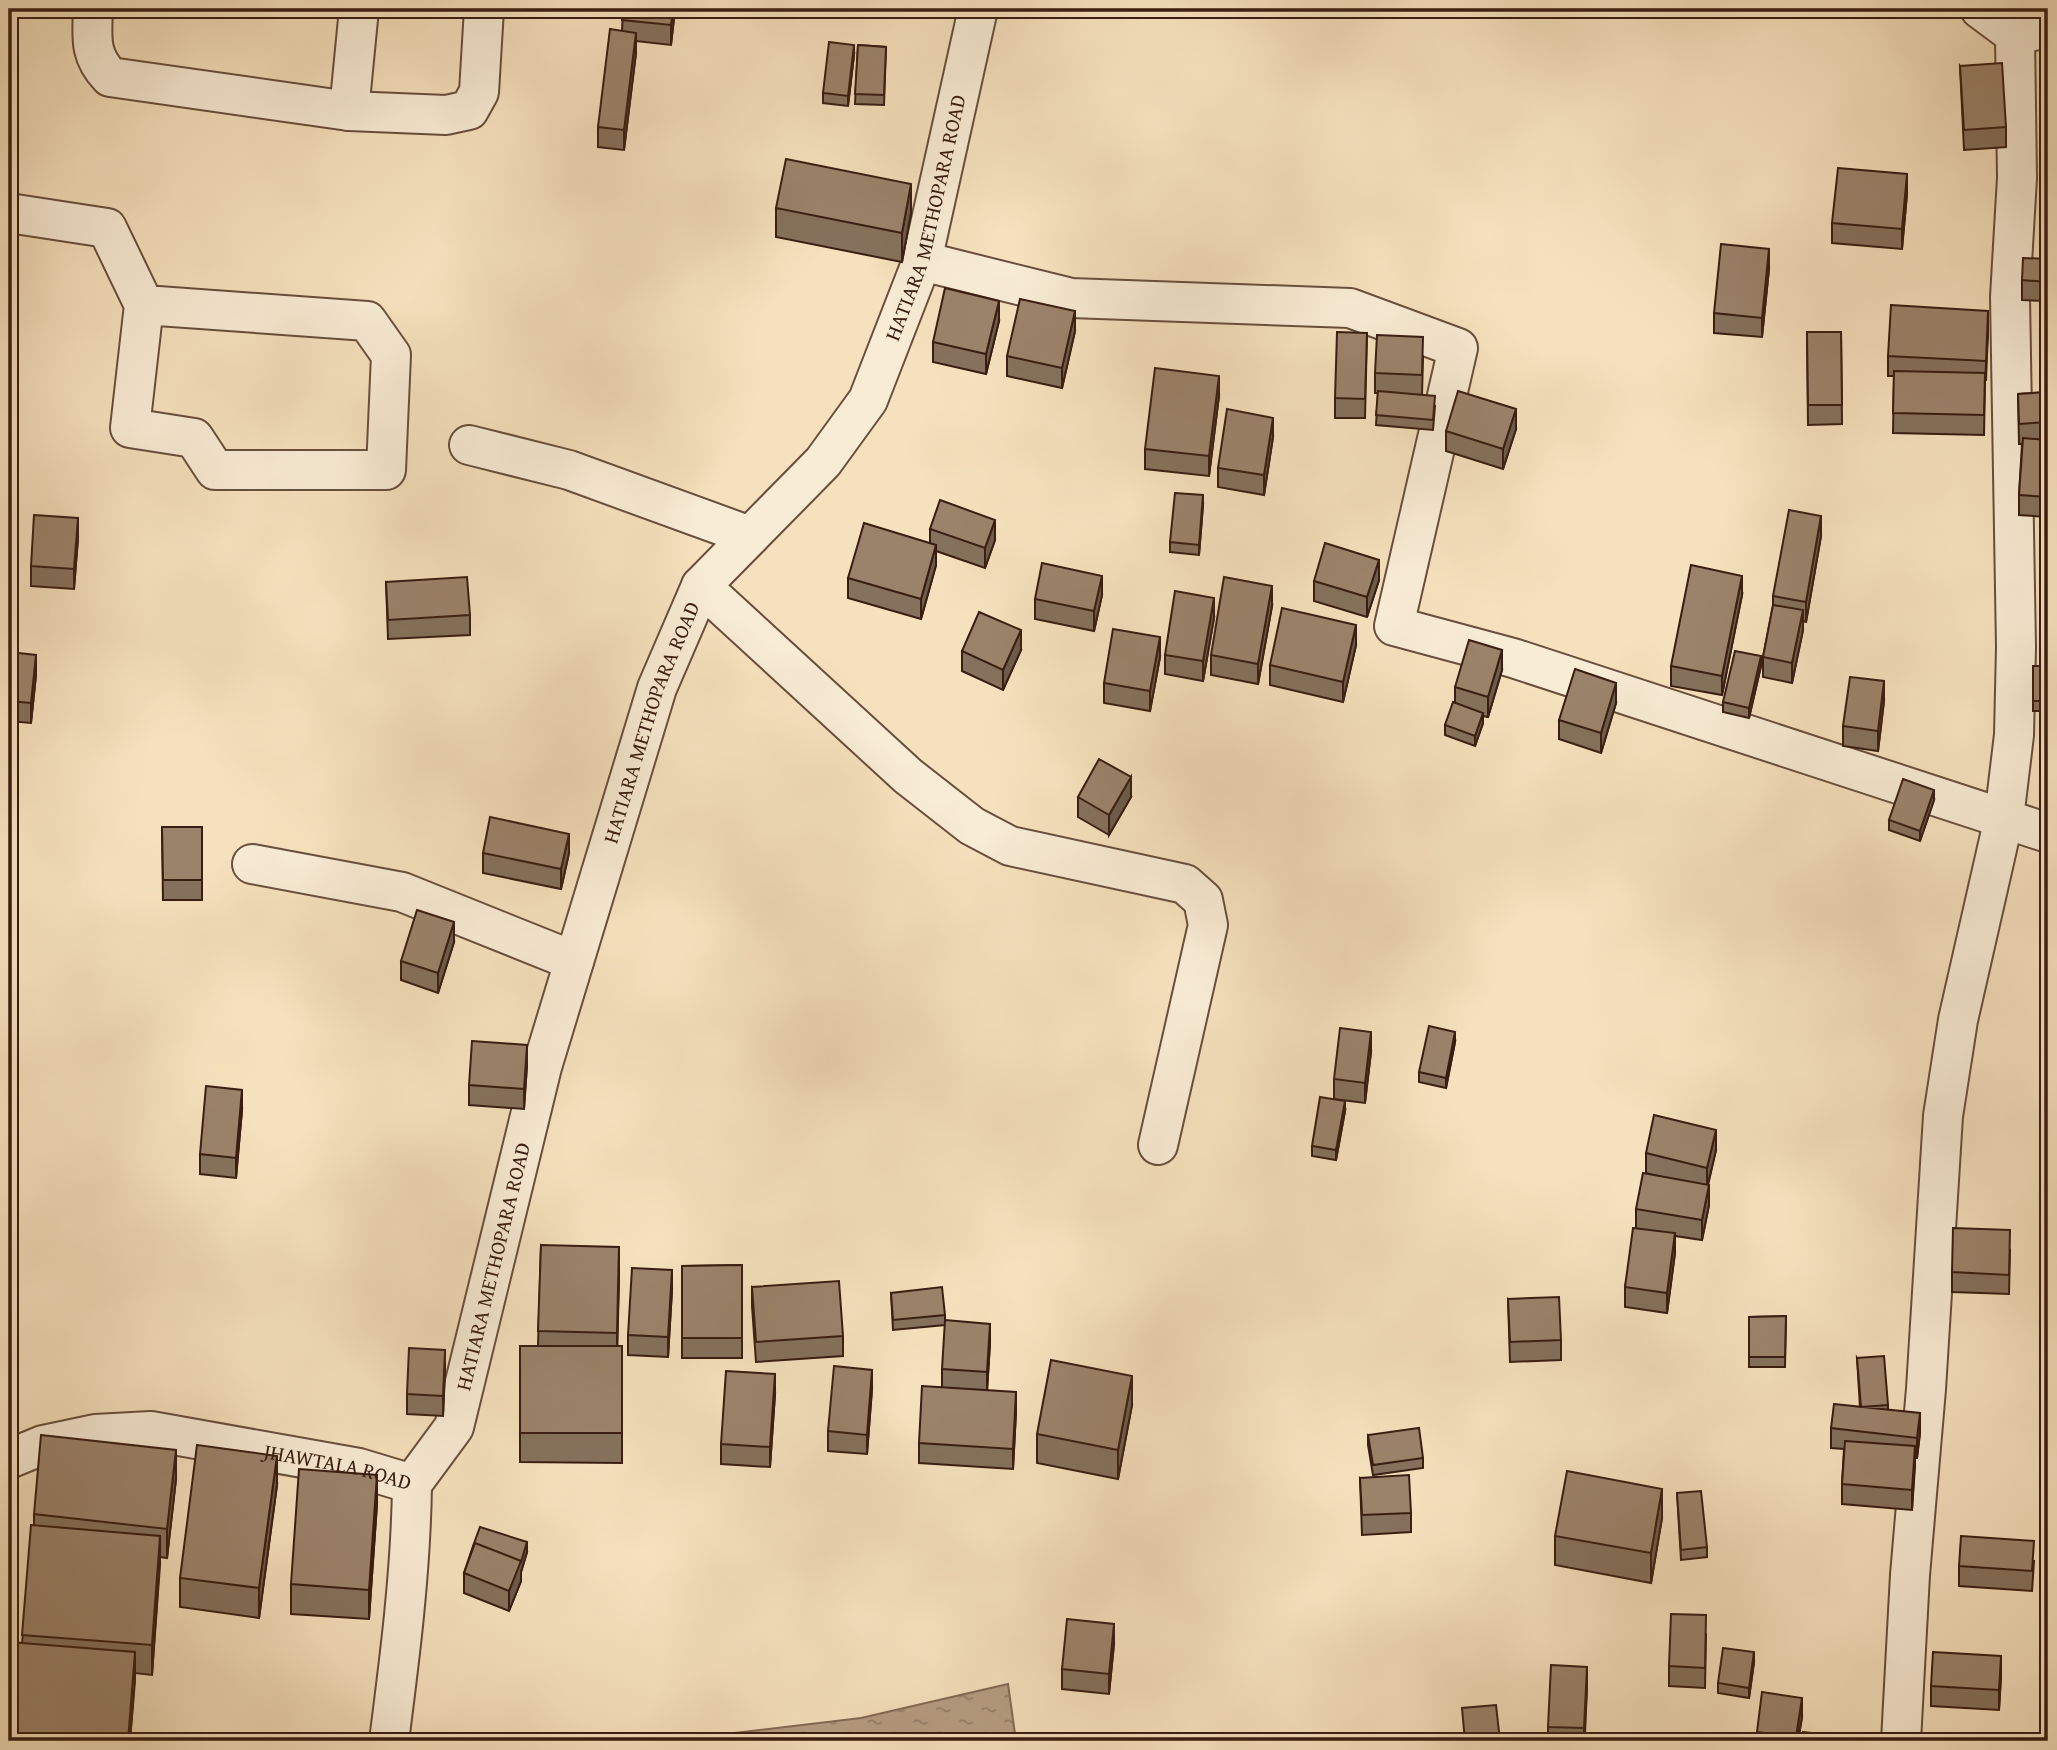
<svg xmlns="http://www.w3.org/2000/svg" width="2057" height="1750" font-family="'Gentium Book Plus',serif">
	<defs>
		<pattern id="water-ripples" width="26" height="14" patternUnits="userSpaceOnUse" patternTransform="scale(1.75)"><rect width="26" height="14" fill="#b69e83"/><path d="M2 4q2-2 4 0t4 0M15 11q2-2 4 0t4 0" fill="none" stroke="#95806a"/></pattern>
	</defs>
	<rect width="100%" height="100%" fill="#f6e1be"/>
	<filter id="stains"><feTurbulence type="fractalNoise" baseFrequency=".00286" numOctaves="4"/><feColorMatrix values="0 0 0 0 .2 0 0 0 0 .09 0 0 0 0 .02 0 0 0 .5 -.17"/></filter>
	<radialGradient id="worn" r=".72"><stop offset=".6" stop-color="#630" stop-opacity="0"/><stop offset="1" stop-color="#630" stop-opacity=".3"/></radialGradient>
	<path fill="url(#water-ripples)" stroke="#846a55" stroke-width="2" d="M1008 1684 1016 1741H666L861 1718Z"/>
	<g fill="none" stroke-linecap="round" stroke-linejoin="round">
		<defs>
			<g id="minor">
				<path d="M93 9C92 38 89 55 110 77L349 111 446 115 469 110 479 92 484 9"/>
				<path d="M1980 9 2015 35 2048 28"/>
				<path d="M349 111 359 9"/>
				<path d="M9 213 107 228 144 305 130 428 194 438 215 470H386L391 355 367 321 144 305"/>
				<path d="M922 261 1071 298 1350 308 1458 348 1394 626 1513 658 2048 833"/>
				<path d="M469 445 569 470 750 536"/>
				<path d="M701 586 908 776 972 826 1010 846 1185 884 1203 900 1208 925 1158 1145"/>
				<path d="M252 864 402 892 574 961"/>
				<path id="s1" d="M9 1459 43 1445 95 1434 151 1431 359 1468 412 1484C411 1570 400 1656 389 1741"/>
				<path id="s2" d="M412 1484 454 1427 542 1067 657 688 701 586 823 462 868 400 922 261 978 9"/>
				<path d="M1901 1741 1910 1575 1926 1389 1943 1116 1958 1020 2004 818 2014 735 2016 647 2010 297 2017 178 2015 35"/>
			</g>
		</defs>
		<use href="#minor" stroke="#684e3c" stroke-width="42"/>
		<use href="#minor" stroke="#f9ecd5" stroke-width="38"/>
	</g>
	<path fill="#85715c" stroke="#391d11" stroke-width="2" d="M623 9H675L671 45 636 41V53L624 150 598 147V127L622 31Z
		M858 45 886 47 884 105 855 104Z
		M854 55 848 106 823 103V93Z
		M1960 66 2006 127V147L1964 150Z
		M2042 86H2048V203H2044L2041 145V125H2044Z
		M1907 194 1902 249 1832 243V223Z
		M776 208 911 213 902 262 776 237Z
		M2048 259V301L2022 300V280Z
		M1769 269 1762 337 1714 333V313Z
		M999 321 986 374 933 362V342Z
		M1075 331 1062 388 1007 376V356Z
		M1988 331 1985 381 1984 435 1893 433 1894 376H1888V356Z
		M1807 332H1841L1842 424 1808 425Z
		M1367 333 1365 418H1335V398Z
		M1423 357 1422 395 1435 406 1433 430 1376 425 1378 393H1375V373Z
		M2048 392V517L2019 515V495L2022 444H2019L2018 394Z
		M1219 396 1209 476 1145 469V449Z
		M1516 429 1503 469 1446 451V431Z
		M1273 437 1264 495 1218 487V468Z
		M1203 505 1199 555 1170 552V542Z
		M930 529 995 540 985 568 936 551V565L921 619 848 598V578L930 543Z
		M1821 536 1806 622 1803 621V630L1792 683 1763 677V657L1773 606V596Z
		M78 538 74 589 31 586V566Z
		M1379 580 1367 617 1314 601V581Z
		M386 582 470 615V635L388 639Z
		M1102 595 1094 631 1035 619V599Z
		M1742 595 1722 695 1671 686V666Z
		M1272 606 1258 684 1211 675V655Z
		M1214 618 1203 681 1165 674V655Z
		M1356 645 1343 702 1270 685V665Z
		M1021 650 1003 690 962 671V651Z
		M9 652 36 675 31 723 9 721Z
		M1160 657 1150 711 1104 703V683Z
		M1761 666 1749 718 1723 712V702Z
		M2033 666H2048V711H2033Z
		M1502 670 1488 717 1483 716V723L1475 746 1445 735V725L1455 703V687Z
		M1884 701 1878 751 1843 746V726Z
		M1616 703 1601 753 1559 739V720Z
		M1078 797H1131L1109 835 1078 817Z
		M1934 800 1920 841 1889 830V820Z
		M162 827H202V900H163Z
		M483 853H569L561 889 483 873Z
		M454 942 438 993 401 980V961Z
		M1455 1042 1446 1088 1419 1082V1072Z
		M1371 1052 1365 1103 1334 1099V1079Z
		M527 1065 524 1109 469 1105V1085Z
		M242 1110 236 1178 200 1174V1154Z
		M1345 1111 1336 1160 1312 1156V1146Z
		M1716 1150 1708 1185 1709 1205 1702 1240 1675 1236V1253L1667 1313 1625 1307V1287L1636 1228V1209L1657 1176 1646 1173V1153Z
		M541 1245 619 1276 617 1346H622V1463L520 1462V1346H538Z
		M2010 1250 2009 1294 1952 1292V1272Z
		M742 1265V1358H682V1266Z
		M752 1287 843 1336V1356L756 1362 752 1306Z
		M672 1290 668 1357 628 1355V1335Z
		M891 1293 945 1315V1325L893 1330Z
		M1508 1299 1561 1340V1360L1510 1362Z
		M1786 1316 1785 1367H1749V1317Z
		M990 1343 987 1390 1016 1412 1013 1469 919 1463V1443L942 1387V1369Z
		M1857 1358 1888 1405V1410L1920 1433 1917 1458H1915L1912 1510 1842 1504V1484L1844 1449 1831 1448V1428L1860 1407Z
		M445 1370 443 1416 407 1414V1394Z
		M872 1389 867 1454 828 1451V1431Z
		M775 1394 770 1467 721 1464V1444Z
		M1132 1405 1118 1479 1037 1463V1434Z
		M1368 1435 1423 1458V1468L1373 1475 1368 1445Z
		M1360 1478 1411 1513V1532L1362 1535Z
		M176 1479 167 1558 160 1557 152 1675 135 1673 130 1741H9V1642L22 1643 34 1525V1514Z
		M277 1485 259 1618 180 1607V1578Z
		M1677 1493 1707 1547V1557L1681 1560Z
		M377 1504 369 1619 291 1614V1584Z
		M1662 1518 1651 1583 1555 1565V1536Z
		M473 1546 527 1552 521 1572V1581L509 1611 464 1593V1573Z
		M2034 1561 2032 1591 1959 1586V1566Z
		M1706 1635 1705 1688 1669 1686V1666Z
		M1114 1644 1109 1694 1062 1689V1669Z
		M1754 1662 1749 1698 1718 1693V1683Z
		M2001 1676 1999 1710 1931 1706V1686Z
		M1587 1687 1585 1734 1617 1741H1548V1727Z
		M1802 1717 1798 1741H1757V1732Z"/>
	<path fill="#6c5c4b" stroke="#391d11" stroke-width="2" d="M673 9H675L671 45V25Z
		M636 33V53L624 150V130Z
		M854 45V55L848 106V96Z
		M1907 174V194L1902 249V229Z
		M911 184V213L902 262V233Z
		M1769 249V269L1762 337V318Z
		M999 301V321L986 374V354Z
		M1075 311V331L1062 388V368Z
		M1988 311V331L1986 381V361Z
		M1219 376V396L1209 476V456Z
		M1516 409V429L1503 469V449Z
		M1273 418V437L1264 495V475Z
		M1203 495V505L1199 555V545Z
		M1821 516V536L1806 622V602Z
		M78 518V538L74 589V569Z
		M995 520V540L985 568V548Z
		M936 545V565L921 619V599Z
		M1379 560V580L1367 617V597Z
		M1102 576V595L1094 631V611Z
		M1742 576V595L1722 695V676Z
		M1272 586V606L1258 684V664Z
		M1214 598V618L1203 681V661Z
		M1803 610V630L1792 683V663Z
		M1356 625V645L1343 702V682Z
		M1021 630V650L1003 690V670Z
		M1160 637V657L1150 711V691Z
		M1502 650V670L1488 717V697Z
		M36 655V675L31 723V703Z
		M1761 656V666L1749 718V708Z
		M1884 681V701L1878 751V731Z
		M1616 683V703L1601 753V733Z
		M1483 713V723L1475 746V736Z
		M1131 777V797L1109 835V815Z
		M1934 790V800L1920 841V831Z
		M569 834V853L561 889V869Z
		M454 922V942L438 993V973Z
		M1371 1032V1052L1365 1103V1083Z
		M1455 1032V1042L1446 1088V1078Z
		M527 1045V1065L524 1109V1089Z
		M242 1090V1110L236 1178V1158Z
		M1345 1101V1111L1336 1160V1150Z
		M1716 1130V1150L1707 1188V1168Z
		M1709 1185V1205L1702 1240V1220Z
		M1675 1233V1253L1667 1313V1293Z
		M619 1247V1276L617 1362V1333Z
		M672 1270V1290L668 1357V1337Z
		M990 1324V1343L987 1392V1372Z
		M445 1350V1370L443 1416V1396Z
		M872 1370V1389L867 1454V1435Z
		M775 1374V1394L770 1467V1447Z
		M1132 1376V1405L1118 1479V1450Z
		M1016 1392V1412L1013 1469V1449Z
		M1920 1413V1433L1917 1458V1438Z
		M1915 1446V1466L1912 1510V1490Z
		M176 1450V1479L167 1558V1529Z
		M277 1456V1485L259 1618V1588Z
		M377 1475V1504L369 1619V1590Z
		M1662 1489V1518L1651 1583V1553Z
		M160 1536V1565L152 1675V1645Z
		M527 1542V1552L521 1572V1581L509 1611V1591Z
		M1114 1624V1644L1109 1694V1674Z
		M135 1652V1681L130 1741H128Z
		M1754 1652V1662L1749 1698V1688Z
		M2001 1656V1676L1999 1710V1690Z
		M1587 1667V1687L1584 1741V1728Z
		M1802 1698V1717L1798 1741H1796Z"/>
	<path fill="#9b836b" stroke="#391d11" stroke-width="2" d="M623 9H673L671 25 622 20Z
		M610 29 636 33 624 130 598 127Z
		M829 42 854 45 848 96 823 93Z
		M858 45 886 47 884 95 855 94Z
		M2002 63 2006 127 1964 130 1960 66Z
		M2042 86H2048V124H2045Z
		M2041 125H2048V183H2044Z
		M786 159 911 184 902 233 776 208Z
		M1838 168 1907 174 1902 229 1832 223Z
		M1721 244 1769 249 1762 318 1714 313Z
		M2023 258 2048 259V282L2022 280Z
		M945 288 999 301 986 354 933 342Z
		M1020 299 1075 311 1062 368 1007 356Z
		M1891 305 1988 311 1986 361 1888 356Z
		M1337 332 1367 333 1365 399 1335 398Z
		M1807 332H1841L1842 405H1808Z
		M1377 335 1423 337 1422 375 1375 373Z
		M1155 368 1219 376 1209 456 1145 449Z
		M1894 371 1985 373 1984 415 1893 413Z
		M1378 391 1435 396 1433 420 1376 415Z
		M1458 391 1516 409 1503 449 1446 431Z
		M2048 392V422L2019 424 2018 394Z
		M1227 409 1273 418 1264 475 1218 468Z
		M2023 438 2048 440V497L2019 495Z
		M1175 493 1203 495 1199 545 1170 542Z
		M940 500 995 520 985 548 930 529Z
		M1789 510 1821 516 1806 602 1773 596Z
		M34 515 78 518 74 569 31 566Z
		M864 523 936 545 921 599 848 578Z
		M1325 543 1379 560 1367 597 1314 581Z
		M1042 563 1102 576 1094 611 1035 599Z
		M1691 565 1742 576 1722 676 1671 666Z
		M467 577 470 615 388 620 386 582Z
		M1224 577 1272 586 1258 664 1211 655Z
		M1175 591 1214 598 1203 661 1165 655Z
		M1773 605 1803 610 1792 663 1763 657Z
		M1282 608 1356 625 1343 682 1270 665Z
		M979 612 1021 630 1003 670 962 651Z
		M1113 629 1160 637 1150 691 1104 683Z
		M1469 640 1502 650 1488 697 1455 687Z
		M1735 651 1761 656 1749 708 1723 702Z
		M9 652 36 655 31 703 9 701Z
		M2033 666H2048V701H2033Z
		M1575 669 1616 683 1601 733 1559 720Z
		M1850 677 1884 681 1878 731 1843 726Z
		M1453 702 1483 713 1475 736 1445 725Z
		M1099 759 1131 777 1109 815 1078 797Z
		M1903 779 1934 790 1920 831 1889 820Z
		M490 817 569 834 561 869 483 853Z
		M162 827H202V880H163Z
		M417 910 454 922 438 973 401 961Z
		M1429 1026 1455 1032 1446 1078 1419 1072Z
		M1340 1028 1371 1032 1365 1083 1334 1079Z
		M472 1041 527 1045 524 1089 469 1085Z
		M206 1086 242 1090 236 1158 200 1154Z
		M1320 1097 1345 1101 1336 1150 1312 1146Z
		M1654 1115 1716 1130 1707 1168 1646 1153Z
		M1643 1173 1709 1185 1702 1220 1636 1209Z
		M1633 1228 1675 1233 1667 1293 1625 1287Z
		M1953 1228 2010 1230 2009 1275 1952 1272Z
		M541 1245 619 1247 617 1333 538 1331Z
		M742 1265V1338H682V1266Z
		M632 1268 672 1270 668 1337 628 1335Z
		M839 1281 843 1336 756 1342 752 1287Z
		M942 1287 945 1315 893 1320 891 1293Z
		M1559 1297 1561 1340 1510 1342 1508 1299Z
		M1786 1316 1785 1357H1749V1317Z
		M945 1320 990 1324 987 1372 942 1369Z
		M520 1346H622V1433H520Z
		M409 1348 445 1350 443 1396 407 1394Z
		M1884 1356 1888 1405 1861 1407 1857 1358Z
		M1051 1360 1132 1376 1118 1450 1037 1434Z
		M834 1366 872 1370 867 1435 828 1431Z
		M726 1371 775 1374 770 1447 721 1444Z
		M922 1386 1016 1392 1013 1449 919 1443Z
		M1834 1404 1920 1413 1917 1438 1831 1428Z
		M1419 1428 1423 1458 1373 1465 1368 1435Z
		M41 1435 176 1450 167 1529 34 1514Z
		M1845 1441 1915 1446 1912 1490 1842 1484Z
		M197 1445 277 1456 259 1588 180 1578Z
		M299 1469 377 1475 369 1590 291 1584Z
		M1567 1471 1662 1489 1651 1553 1555 1536Z
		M1409 1475 1411 1513 1362 1515 1360 1478Z
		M1701 1491 1707 1547 1681 1550 1677 1493Z
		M31 1525 160 1536 152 1645 22 1635Z
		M480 1527 527 1542 521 1562V1561L475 1543 473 1546Z
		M1961 1536 2034 1541 2032 1571 1959 1566Z
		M475 1543 521 1561 509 1591 464 1573Z
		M1671 1614 1706 1615 1705 1668 1669 1666Z
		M1067 1619 1114 1624 1109 1674 1062 1669Z
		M9 1642 135 1652 128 1741H34L9 1739Z
		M1723 1648 1754 1652 1749 1688 1718 1683Z
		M1933 1652 2001 1656 1999 1690 1931 1686Z
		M1551 1665 1587 1667 1584 1728 1548 1727Z
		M1762 1692 1802 1698 1796 1737 1757 1732Z
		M1496 1705 1500 1741H1465L1462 1708Z
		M1803 1732 1829 1735V1741H1802Z
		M1616 1733 1617 1741H1566V1734Z"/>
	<g text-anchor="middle" stroke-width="7" stroke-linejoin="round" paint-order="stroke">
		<g font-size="21" fill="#391d11" stroke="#f9ecd5">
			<text dy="7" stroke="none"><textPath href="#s2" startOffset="1391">HATIARA METHOPARA ROAD</textPath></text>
			<text dy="7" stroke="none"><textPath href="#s2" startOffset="803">HATIARA METHOPARA ROAD</textPath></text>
			<text dy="7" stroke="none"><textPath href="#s2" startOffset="236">HATIARA METHOPARA ROAD</textPath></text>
			<text dy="7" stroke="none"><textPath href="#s1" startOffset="336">JHAWTALA ROAD</textPath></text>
		</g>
	</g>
	<rect width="2057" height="1750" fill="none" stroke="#f6e1be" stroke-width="35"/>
	<rect x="10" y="10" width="2036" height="1729" fill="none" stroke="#391d11" stroke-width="3.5"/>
	<rect x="18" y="18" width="2022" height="1715" fill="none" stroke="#391d11" stroke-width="2"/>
	<rect width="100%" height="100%" filter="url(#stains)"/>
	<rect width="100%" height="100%" fill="url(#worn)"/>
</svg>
